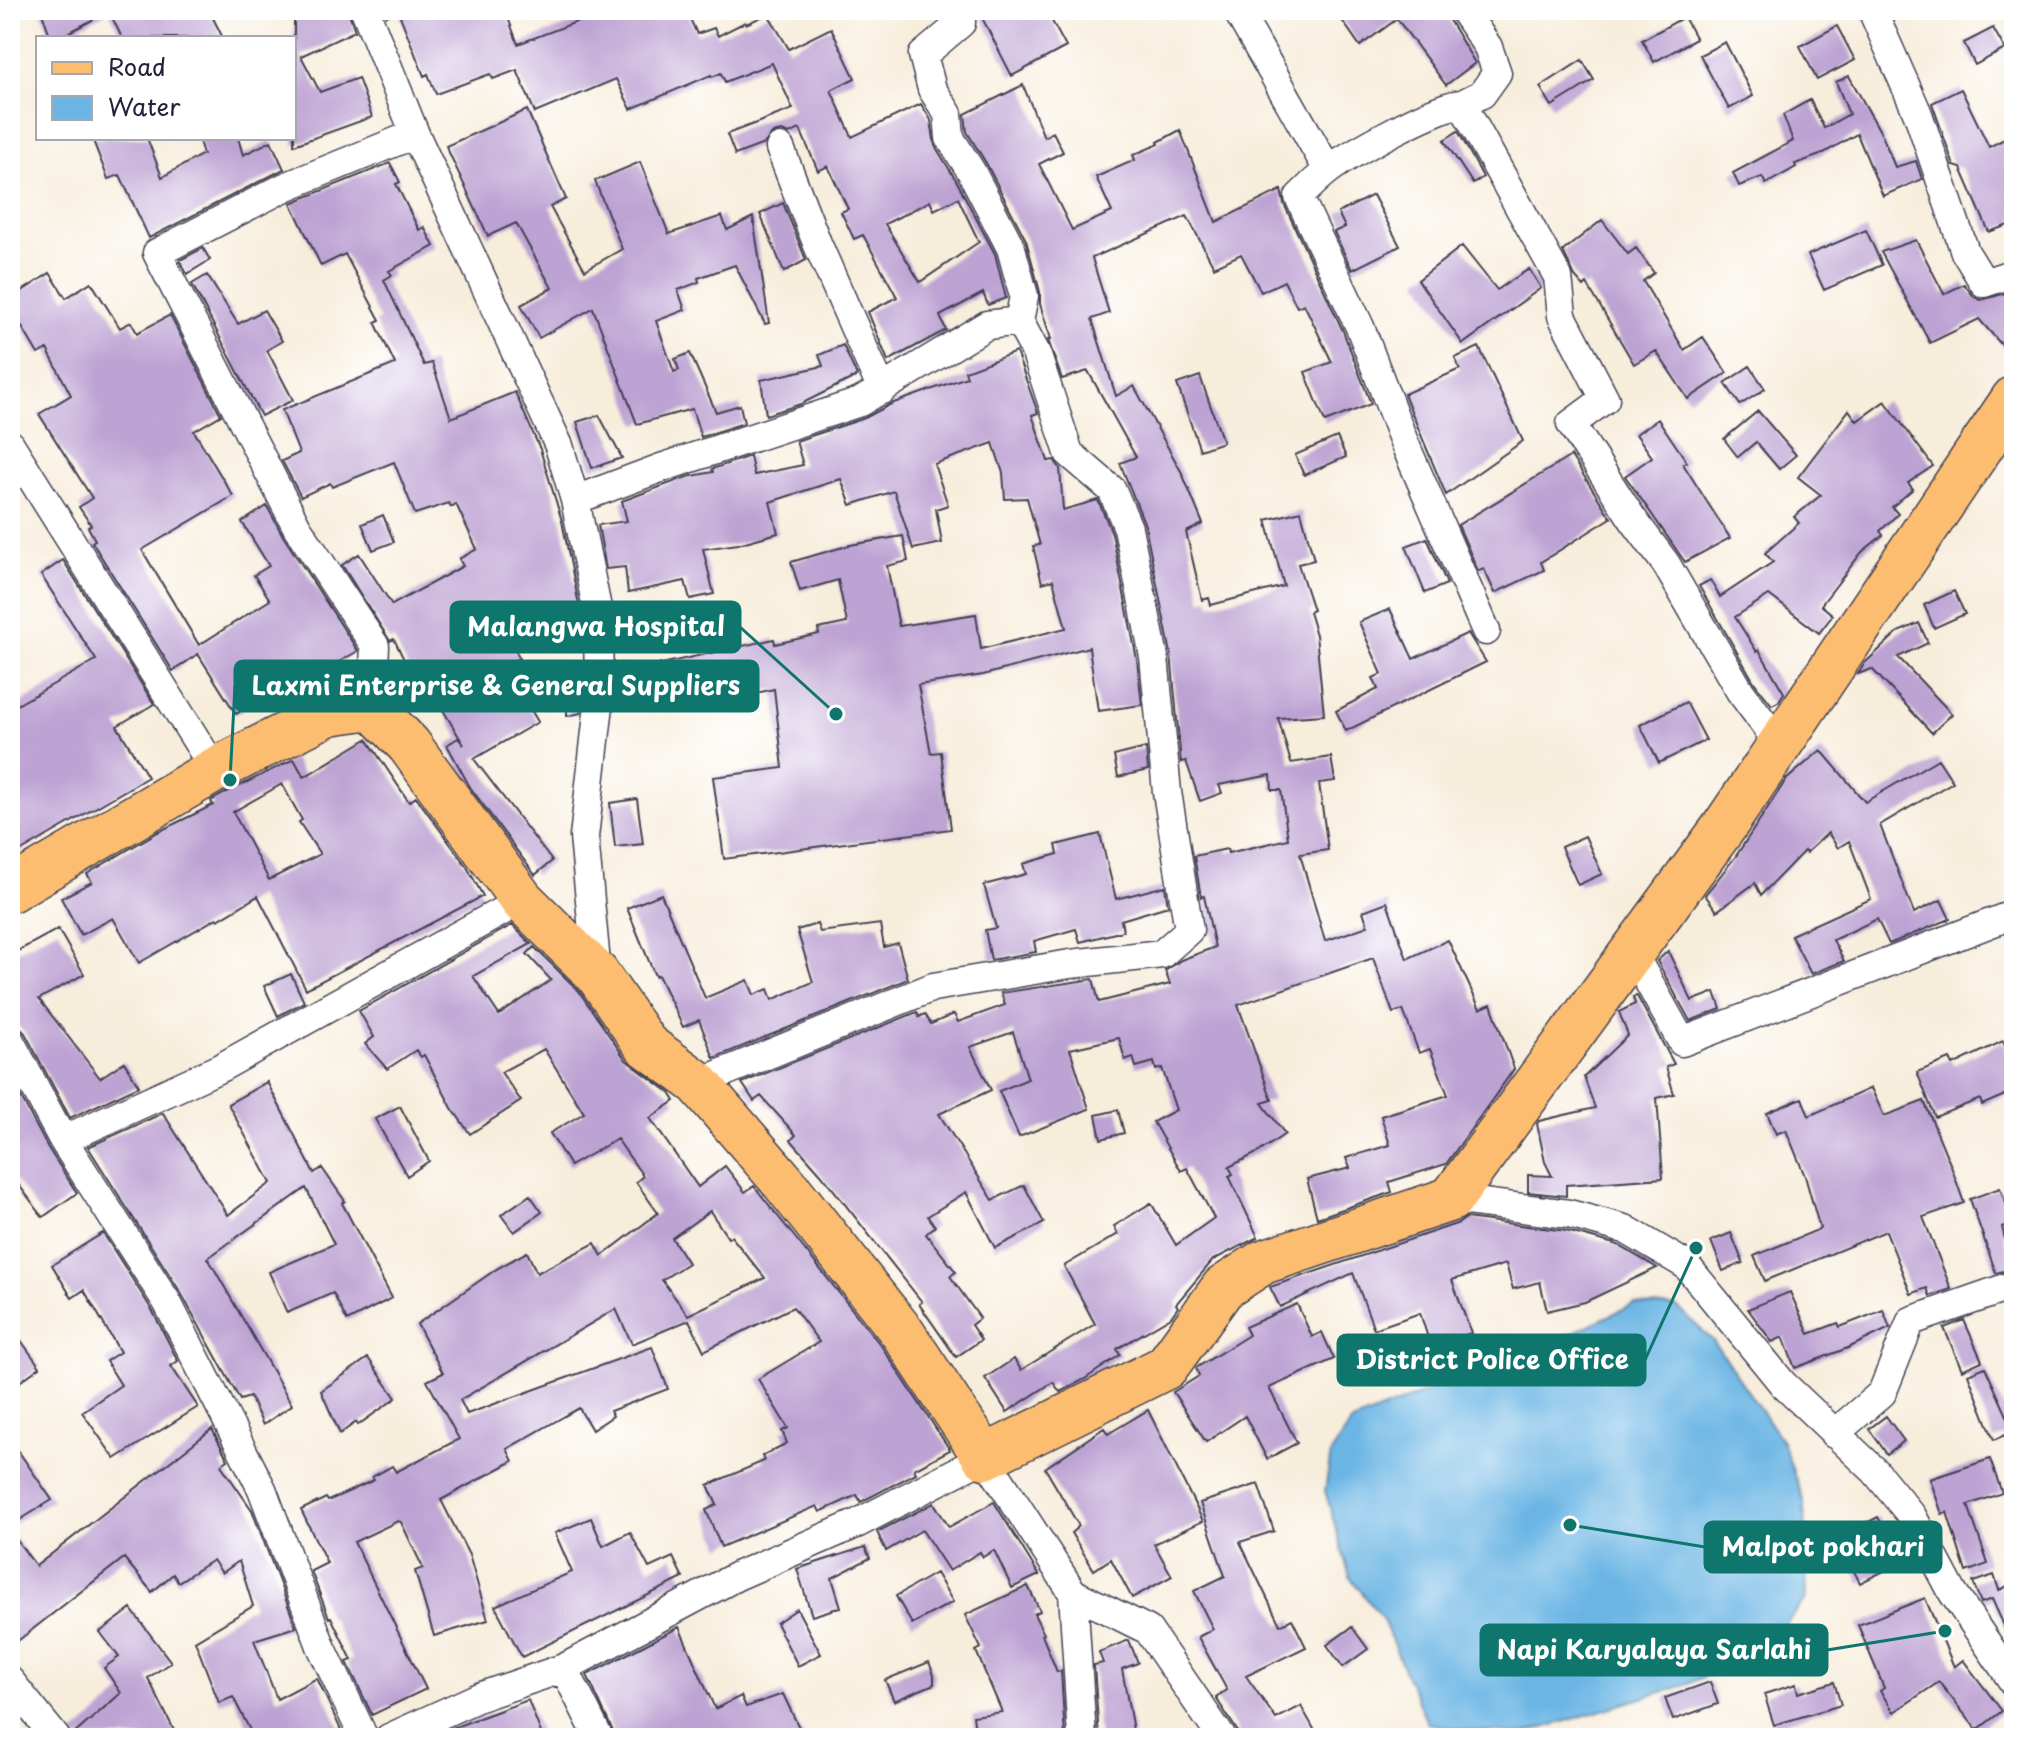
<svg xmlns="http://www.w3.org/2000/svg" width="2024" height="1748" font-family="'Playpen Sans',sans-serif">
	<rect width="100%" height="100%" fill="#fff"/>
	<filter id="ink" filterUnits="userSpaceOnUse"><feTurbulence type="fractalNoise" baseFrequency=".0125" numOctaves="2"/><feDisplacementMap in="SourceGraphic" scale="16" xChannelSelector="R" yChannelSelector="G"/><feConvolveMatrix kernelMatrix="1 2 1 2 8 2 1 2 1" color-interpolation-filters="sRGB"/></filter>
	<filter id="wash" filterUnits="userSpaceOnUse"><feTurbulence type="fractalNoise" baseFrequency=".006" numOctaves="4" result="noise"/><feDisplacementMap in="SourceGraphic" scale="32" xChannelSelector="R" yChannelSelector="G"/><feGaussianBlur stdDeviation="1.8" result="paint"/><feColorMatrix in="noise" values="0 0 0 0 0 0 0 0 0 0 0 0 0 0 0 0 0 1.4 0 .05"/><feComposite in="paint" operator="in"/></filter>
	<g filter="url(#wash)">
		<rect width="100%" height="100%" fill="#f7eddb"/>
		<path fill="#6bb5e4" stroke="#466c90" stroke-width="2" d="M1634 1304 1677 1307 1713 1341 1782 1441 1804 1502 1807 1598 1768 1646 1688 1684 1524 1734 1465 1730 1427 1723 1383 1620 1350 1577 1325 1491 1331 1453 1352 1422 1565 1336Z"/>
		<g id="blocks">
			<path fill="#bda3d3" fill-rule="evenodd" d="M41 10H209L223 38H122L109 11 59 38H51Z
				M294 10H348L355 31 301 56 320 92 358 78 372 117 294 145Z
				M383 10H505L518 44 600 13 604 23 635 10H686L697 34 714 28 718 36 745 22 746 24 768 14 789 49 831 28 855 78 831 90 852 137 921 104 931 120 935 146 956 180 995 254 1006 298 988 305 983 293 940 316 946 330 888 361 868 312 897 297 863 235 854 239 841 212 848 209 828 166 818 171 800 129 789 134 782 131 773 133 764 144 735 155 727 134 793 109 772 63 725 82 721 73 712 77 711 75 631 109 616 79 535 113 517 70 493 79 490 74 436 94 428 74 424 76 398 11 386 16ZM958 198 979 242 920 282 885 224 930 201 934 210Z
				M978 10H1046L1066 47 1012 76Z
				M1335 10H1446L1449 20 1475 63 1446 85 1397 19 1360 46Z
				M1684 17 1696 39 1654 62 1642 40Z
				M1837 26 1855 60 1817 80 1800 46Z
				M1993 28 2005 49 1975 65 1964 43Z
				M1725 42 1753 96 1729 109 1700 55Z
				M1582 60 1594 80 1552 106 1540 87Z
				M1849 76 1882 135 1895 167 1916 161 1922 179 1883 196 1857 134 1820 155 1795 164 1796 167 1766 184 1762 177 1739 186 1733 173 1793 141 1783 115 1810 100 1824 128 1849 114 1836 82Z
				M1023 85 1044 137 1053 132 1063 152 1039 164 1072 230 1112 212 1096 177 1135 160 1133 155 1159 144 1158 142 1180 130 1216 222 1281 190 1284 204 1343 331 1371 404 1325 422 1305 372 1332 362 1304 304 1297 307 1284 281 1261 292 1241 254 1214 267 1187 216 1092 258 1109 313 1092 319 1116 396 1134 386 1182 473 1203 524 1186 532 1202 600 1209 598 1211 605 1284 586 1266 520 1301 511 1314 560 1298 564 1313 610 1309 612 1316 635 1324 715 1278 718 1291 763 1331 757 1335 781 1319 783 1328 850 1300 854 1325 941 1368 926 1363 911 1387 902 1407 959 1448 940 1480 1009 1491 1004 1514 1069 1446 1164 1389 1182 1392 1192 1317 1218 1307 1179 1350 1168 1346 1158 1390 1145 1381 1116 1448 1095 1430 1049 1419 1053 1403 1010 1393 1013 1373 958 1238 1005 1272 1100 1262 1103 1285 1134 1259 1152 1229 1167 1233 1174 1229 1176 1258 1237 1213 1260 1176 1304 1178 1307 1171 1317 1117 1349 1120 1355 1085 1379 1060 1392 1053 1382 1007 1412 985 1378 1014 1359 1021 1370 1095 1324 1064 1266 1118 1234 1114 1226 1151 1203 1176 1245 1214 1218 1187 1168 1181 1171 1153 1122 1176 1110 1162 1068 1156 1070 1154 1062 1136 1067 1133 1057 1125 1060 1119 1038 1070 1049 1089 1109 1019 1137 999 1091 1028 1079 1013 1032 970 1047 991 1090 939 1114 993 1200 1024 1185 1044 1223 995 1248 966 1192 928 1216 935 1226 926 1234 956 1272 950 1276 980 1318 971 1325 981 1340 956 1357 919 1304 922 1302 821 1174 791 1140 796 1135 761 1096 754 1101 742 1083 917 1012 919 1017 925 1014 931 1024 954 1014 958 1022 1005 1005 1001 993 1093 979 1099 1002 1170 984 1165 971 1181 960 1215 947 1204 896 1201 897 1194 856 1227 849 1228 853 1288 839 1281 790H1272L1271 775 1219 785 1222 793 1200 801 1186 761 1181 762 1171 654 1145 525 1120 463 1136 457 1088 371 1062 379 1048 340 1051 339 1040 304V292L1026 240 986 163 967 132 965 114Z
				M1961 89 1989 147 2014 134V223L1989 232 1961 168 1954 166 1932 103Z
				M527 110 566 199 550 207 585 270 622 249 595 181 640 162 669 234 722 216 727 230 753 217 769 323 765 324 735 265 698 278 699 282 678 290 685 310 656 321 674 372 679 370 675 359 690 353 716 412 740 405 744 423 701 437 692 409 637 424 593 308 539 338 521 305 552 288 516 223 488 236 446 146Z
				M1458 131 1483 177 1473 184 1444 140Z
				M92 138H147L162 177 203 154 198 138H238L243 155 271 141 284 169 149 238 120 175 108 179Z
				M390 163 400 182 396 184 419 230 424 227 434 246 389 271 392 275 384 280 424 365 432 363 451 418 515 392 540 449 562 521 581 615V650H562L561 612 509 636 519 658 505 665 538 722 474 759 552 861 535 875 470 787 447 745 458 738 464 745 434 695 430 697 416 672 411 674 394 639 390 641 342 565 359 554 392 605 463 566 459 559 477 549 456 504 451 507 449 503 415 514 394 462 332 487 330 483 301 497 282 461 299 453 282 410 395 364 375 322 380 320 345 254 321 266 291 203Z
				M1373 195 1400 246 1352 270 1334 232 1345 227 1338 213Z
				M783 203 806 260 784 272 760 214Z
				M1602 220 1628 254 1636 248 1654 273 1643 281 1684 350 1703 337 1727 373 1688 399 1656 351 1634 364 1587 284 1584 287 1575 277 1563 251Z
				M1866 230 1882 265 1824 290 1808 255Z
				M1916 240 1944 294 1964 284 1974 297 1981 300 2014 291V359L1979 319 1930 343 1881 252Z
				M1462 246 1497 290 1529 269 1541 288 1463 344 1418 280Z
				M203 248 210 260 187 274 180 260Z
				M50 273 66 298 91 282 120 328 131 322 137 333 170 315 221 415 194 431 233 496 142 550 199 645 270 600 254 575 269 566 242 522 267 506 283 536 358 651 314 676 309 667 236 714 198 654 173 671 92 542 95 540 88 527 91 525 79 507 92 498 39 414 71 395 47 349 38 354 19 322 10 328V299Z
				M207 275 238 324 264 310 282 341 267 350 293 400 261 416 192 284Z
				M843 345 857 376 801 404 766 415 761 380 823 366 819 355Z
				M1479 347 1523 441 1446 495 1404 394 1460 369 1455 358Z
				M1016 352 1038 413 1032 415 1048 461 1054 460 1060 468 1063 510 1098 500 1112 533 1137 660 1142 705 1098 711 1089 647 983 675 918 685 931 753 941 752 951 829 724 859 713 777 783 768 774 689 752 694 748 679 616 706V674L774 639 775 644 819 634 818 629 847 623 838 580 800 591 791 562 850 545 903 536 908 561 887 566 899 626 976 614 981 649 1066 628 1053 580 1042 583 1033 546 1040 545 1027 498 1005 499 1003 473 993 443 934 464 948 505 936 509 942 543 913 549 894 491 851 505 841 479 770 502 778 533 738 544 703 549 714 594 690 599 685 581 628 593 625 567 606 569 598 525 627 521 622 501 687 477 713 472 712 469 750 456 754 475 803 465 796 441 865 418 891 404 967 377 965 371Z
				M1750 366 1765 389 1740 405 1725 383Z
				M1200 376 1223 442 1200 450 1177 384Z
				M1885 401 1933 466 1908 483 1913 489 1892 507 1898 514 1880 531 1883 535 1862 552 1821 605 1833 615 1819 633 1769 595 1735 617 1757 652 1759 650 1784 693 1779 701 1772 705 1754 682 1699 586 1710 580 1720 597 1773 562 1765 553 1799 523 1794 517 1821 495 1798 477 1849 410 1857 421Z
				M1758 411 1796 455 1779 469 1756 442 1738 457 1724 439Z
				M599 415 622 458 592 468 577 422Z
				M1658 419 1687 462 1683 464 1730 538 1685 562 1625 476 1652 457 1636 434Z
				M1337 437 1346 457 1304 475 1295 455Z
				M1571 456 1611 518 1541 562 1544 570 1495 593 1484 569 1478 571 1458 525Z
				M383 515 394 542 373 550 362 524Z
				M1427 538 1447 584 1425 593 1406 546Z
				M63 560 154 704 117 726 148 777 18 853 10 839V709L96 660 41 575Z
				M1954 591 1965 614 1934 628 1924 605Z
				M1390 609 1413 659 1468 633 1486 662 1346 731 1336 711 1378 689 1373 678 1382 674 1359 622Z
				M1919 623 1928 643 1898 657 1952 714 1932 733 1872 669 1858 674 1865 663 1898 632Z
				M582 681 581 713 567 716V684Z
				M1686 702 1706 740 1659 763 1640 725Z
				M367 739 409 802 416 797 467 867 483 896 306 989 258 896 218 920 217 918 139 963 113 918 81 935 61 898 92 882 87 874 158 832 213 805 211 801 227 792 294 759 304 777ZM282 784 302 820 299 822 320 854 269 880 233 812Z
				M1146 748 1148 770 1118 777 1114 756Z
				M1821 750 1865 802 1938 759 1953 782 1880 825 1914 913 1941 900 1950 919 1889 944 1877 919 1833 940 1844 961 1811 974 1791 935 1871 899 1849 841 1838 848 1828 833 1806 853 1804 851 1761 895 1755 883 1717 911 1705 895 1736 856 1786 780Z
				M637 799 643 844 615 847 610 803Z
				M1100 834 1116 899 1165 886 1168 906 1121 920 1123 931 1080 942 1076 929 1034 941 1036 952 991 960 985 930 996 928 984 885 1026 874 1023 864 1058 854 1056 845Z
				M1585 836 1602 874 1578 885 1561 847Z
				M661 894 705 998 748 980 754 995 768 989 772 1000 813 982 797 930 817 924 820 932 880 924 884 947 898 943 908 979 714 1058 699 1020 683 1027 658 975 655 976 627 908Z
				M512 925 531 944 473 976 499 1015 551 980 527 954 534 947 578 990 626 1060 670 1093 675 1101 650 1118 698 1187 725 1166 745 1192 754 1186 882 1347 950 1450 914 1469 916 1473 861 1502 857 1495 820 1512 817 1506 721 1547 706 1510 717 1505 708 1485 764 1461 762 1456 787 1443 782 1431 788 1428 758 1379 819 1342 793 1307 704 1351 689 1320 632 1344 616 1309 460 1400 467 1414 652 1347 668 1389 610 1411 613 1416 592 1430 579 1408 507 1449 513 1461 441 1500 469 1555 488 1620 434 1636 415 1571 423 1568 401 1522 398 1521 354 1542 426 1689 372 1715 347 1662 352 1660 331 1617 329 1618 311 1571 327 1563 301 1510 326 1498 328 1501 374 1480 372 1477 392 1466 396 1472 459 1439 427 1381 443 1373 417 1324 498 1268 527 1252 537 1273 595 1243 602 1256 658 1213 636 1182 643 1176 617 1139 570 1166 550 1133 584 1113 544 1049 501 1072 521 1101 470 1134 452 1108 424 1055 421 1057 416 1050 387 1069 365 1044 374 1037 359 1011ZM710 1211 728 1238 731 1236 765 1278 688 1315 662 1280 688 1263 672 1238Z
				M58 929 84 974 39 999 100 1078 124 1062 139 1086 70 1118 25 1033 18 1026 10 1024V955Z
				M1668 951 1692 1001 1715 992 1721 1009 1690 1021 1657 961Z
				M291 974 304 1002 278 1016 264 986Z
				M1637 996 1674 1064 1666 1067 1674 1094 1657 1098 1663 1178 1566 1185V1196L1528 1192V1175L1552 1176 1545 1162 1537 1124 1539 1121 1595 1108 1584 1077 1628 1035 1619 1012 1635 1004 1633 997Z
				M2003 1041 2014 1065V1091L1982 1105 1980 1099 1935 1117 1917 1072 1950 1059 1953 1065Z
				M10 1077 48 1148 77 1193 43 1217 10 1173Z
				M267 1082 314 1173 322 1168 345 1201 342 1203 392 1298 347 1321 333 1293 287 1313 269 1272 334 1244 306 1188 208 1258 292 1405 263 1425 250 1397 240 1400 181 1293 88 1147 163 1113 228 1215 271 1183 228 1104Z
				M1871 1088 1884 1116 1924 1101 1951 1166 1964 1203 1923 1217 1951 1289 1930 1296 1927 1288 1911 1294 1886 1231 1765 1281 1754 1256 1820 1229 1805 1176 1786 1130 1776 1134 1767 1113 1802 1098 1809 1116Z
				M400 1106 429 1161 407 1176 375 1119Z
				M1118 1110 1124 1133 1101 1139 1096 1115Z
				M2000 1188 2013 1223 2002 1227 2012 1269 1996 1273 1970 1199Z
				M530 1195 542 1212 514 1232 501 1215Z
				M1466 1218 1566 1231 1618 1245 1657 1268 1585 1302 1547 1311 1540 1282 1513 1289 1506 1264 1452 1280 1471 1333 1431 1347 1420 1313 1374 1329 1353 1273 1280 1307 1270 1287 1459 1223Z
				M103 1233 152 1310 178 1361 171 1366 198 1407 115 1459 82 1412 121 1385 106 1361 120 1352 84 1290 72 1298 52 1265Z
				M1731 1233 1743 1263 1723 1271 1711 1241Z
				M1790 1292 1809 1334 1838 1323 1840 1327 1883 1310 1890 1328 1848 1348 1795 1368 1783 1337 1772 1342 1748 1309Z
				M1297 1304 1312 1337 1322 1332 1334 1359 1269 1388 1297 1443 1267 1459 1245 1416 1206 1442 1173 1392 1199 1376 1196 1368 1249 1335 1245 1327Z
				M1964 1320 1982 1361 1962 1370 1944 1328Z
				M10 1325 40 1367 10 1389Z
				M368 1358 396 1398 358 1425 356 1422 340 1434 321 1391Z
				M1985 1367 2014 1431 1994 1440 1968 1374Z
				M1148 1410 1203 1521 1154 1544 1172 1576 1132 1598 1111 1559 1094 1570 1071 1533 1079 1526 1045 1468 1104 1428 1108 1434Z
				M1886 1416 1904 1441 1887 1454 1869 1429Z
				M212 1429 228 1460 221 1465 252 1510 296 1627 254 1640 277 1699 317 1678 341 1730 325 1738H254L233 1697 219 1703 195 1641 253 1606 239 1561 222 1573 213 1560 178 1582 173 1574 152 1592 124 1558 10 1647V1531L36 1566Z
				M10 1439 52 1500 10 1526Z
				M1990 1459 2002 1493 1968 1505 1988 1564 1966 1572 1947 1512 1942 1514 1930 1479Z
				M1258 1484 1274 1531 1240 1542 1280 1625 1292 1619 1306 1647 1246 1676 1276 1719 1301 1706 1319 1738H1242L1216 1698 1227 1690 1198 1637 1213 1629 1194 1591 1225 1576 1200 1503Z
				M994 1502 1039 1575 1012 1588 994 1550 983 1557 980 1552 949 1571 922 1530 886 1551 877 1532 934 1503 949 1527Z
				M1878 1517 1902 1562 1860 1583 1837 1538Z
				M591 1518 603 1546 630 1532 649 1568 673 1557 683 1578 522 1657 495 1606 572 1572 555 1533Z
				M865 1547 870 1558 832 1578 841 1607 812 1616 797 1569Z
				M936 1573 953 1602 912 1624 896 1596Z
				M1994 1575 1999 1590 2014 1583V1648L1992 1599 1981 1603 1973 1582Z
				M1028 1586 1040 1611 1034 1614 1044 1634 1042 1635 1057 1672 1061 1671 1065 1738H976L973 1716 1002 1712 976 1651 981 1648 965 1615Z
				M1925 1598 1954 1667 1963 1660 2002 1711 1977 1730 1939 1682 1894 1712 1880 1691 1884 1688 1858 1625Z
				M131 1609 171 1662 148 1678 178 1738H73V1735L121 1693 104 1668 119 1657 100 1632Z
				M797 1609 821 1654 798 1666 776 1623Z
				M679 1627 715 1709 741 1696 746 1707 783 1694 804 1738H616L587 1675Z
				M1352 1627 1368 1649 1343 1667 1327 1645Z
				M1129 1640 1138 1663 1122 1669 1134 1736 1099 1738 1094 1665 1103 1663 1099 1652Z
				M929 1662 934 1675V1684L894 1701 885 1680Z
				M1710 1682 1718 1704 1673 1720 1665 1698Z
				M1834 1682 1841 1705 1774 1725 1764 1694 1796 1684 1798 1693Z
				M528 1700 543 1738H433L447 1730Z"/>
		</g>
	</g>
	<g filter="url(#ink)">
		<use href="#blocks" fill-opacity="0" stroke="#424053" stroke-width="2"/>
		<g fill="none" stroke-linecap="round" stroke-linejoin="round">
			<defs>
				<path id="minor" d="M365 10 415 134 559 446 575 500 598 613 599 705 584 837 597 974
					M961 10V23L923 55 932 89 948 114 950 138 971 171 1011 248 1024 296 1019 321
					M1237 10 1328 170
					M1872 10 1918 114 1965 252 1984 283 2014 273
					M1462 104 1482 94 1497 73 1488 47 1463 10
					M780 148 817 243 882 390
					M10 444 215 770
					M575 500 658 469 860 402 987 325 1019 321 1036 353 1069 453 1112 490 1128 528 1154 657 1167 792 1189 930 1162 954 1070 964 933 987 698 1083
					M1486 631 1404 442 1360 327 1299 197C1308 188 1317 179 1327 171 1348 155 1439 103 1462 104L1558 277 1562 316 1605 399 1571 424 1632 518 1666 564 1740 691 1780 745
					M372 707 375 646 297 527 157 253 285 187 415 134
					M1632 952 1682 1042 2014 914
					M10 1041 63 1140 167 1302 262 1489 321 1646 364 1738
					M63 1140 220 1068 522 900
					M1451 1199 1569 1214 1625 1229 1686 1265 1783 1384 1875 1471 1912 1516 1953 1593 2014 1683
					M1834 1434 1882 1393 1911 1321 2014 1285
					M1073 1593 1148 1630 1222 1738
					M564 1668 599 1738
					M10 1681 56 1738
					M389 1738 479 1697 564 1668 737 1576 858 1523 985 1457 1073 1593 1082 1738"/>
				<path id="primary" d="M10 890 215 770 329 713 372 707 409 745 522 900 597 974 646 1045 698 1083 785 1184 902 1332 985 1457 1166 1367 1223 1288 1263 1262 1451 1199 1724 827 2014 398"/>
			</defs>
			<use href="#minor" stroke="#424053" stroke-width="31"/>
			<use href="#primary" stroke="#424053" stroke-width="47"/>
			<use href="#minor" stroke="#fff" stroke-width="28"/>
			<use href="#primary" stroke="#fcbd6f" stroke-width="44"/>
		</g>
	</g>
	<path fill="none" stroke="#0f766e" stroke-width="3" d="M836 714L740 627M230 780L235 686M1696 1248L1645 1360M1570 1525L1705 1547M1945 1631L1827 1650"/>
	<g fill="#0f766e" stroke="#fff" stroke-width="3">
		<circle cx="836" cy="714" r="8"/>
		<circle cx="230" cy="780" r="8"/>
		<circle cx="1696" cy="1248" r="8"/>
		<circle cx="1570" cy="1525" r="8"/>
		<circle cx="1945" cy="1631" r="8"/>
	</g>
	<g fill="#0f766e" stroke="#0f766e" stroke-width="3">
		<rect x="451" y="602" width="289" height="50" rx="8"/>
		<rect x="235" y="661" width="523" height="50" rx="8"/>
		<rect x="1338" y="1335" width="307" height="50" rx="8"/>
		<rect x="1705" y="1522" width="236" height="50" rx="8"/>
		<rect x="1481" y="1625" width="346" height="50" rx="8"/>
	</g>
	<g font-size="26" text-anchor="middle" font-weight="bold" fill="#fff">
		<text x="596" y="636">Malangwa Hospital</text>
		<text x="496" y="695">Laxmi Enterprise &amp; General Suppliers</text>
		<text x="1492" y="1369">District Police Office</text>
		<text x="1823" y="1556">Malpot pokhari</text>
		<text x="1654" y="1659">Napi Karyalaya Sarlahi</text>
	</g>
	<rect width="2024" height="1748" fill="none" stroke="#fff" stroke-width="40"/>
	<rect x="36" y="36" width="260" height="104" fill="#ffffff" stroke="#a7a7b1" stroke-width="2"/>
	<rect x="52" y="62" width="40" height="12" fill="#fcbd6f" stroke="#a7a7b1" stroke-width="2"/>
	<text x="108" y="76" font-size="24" fill="#22223b">Road</text>
	<rect x="52" y="96" width="40" height="24" fill="#6bb5e4" stroke="#a7a7b1" stroke-width="2"/>
	<text x="108" y="116" font-size="24" fill="#22223b">Water</text>
</svg>
